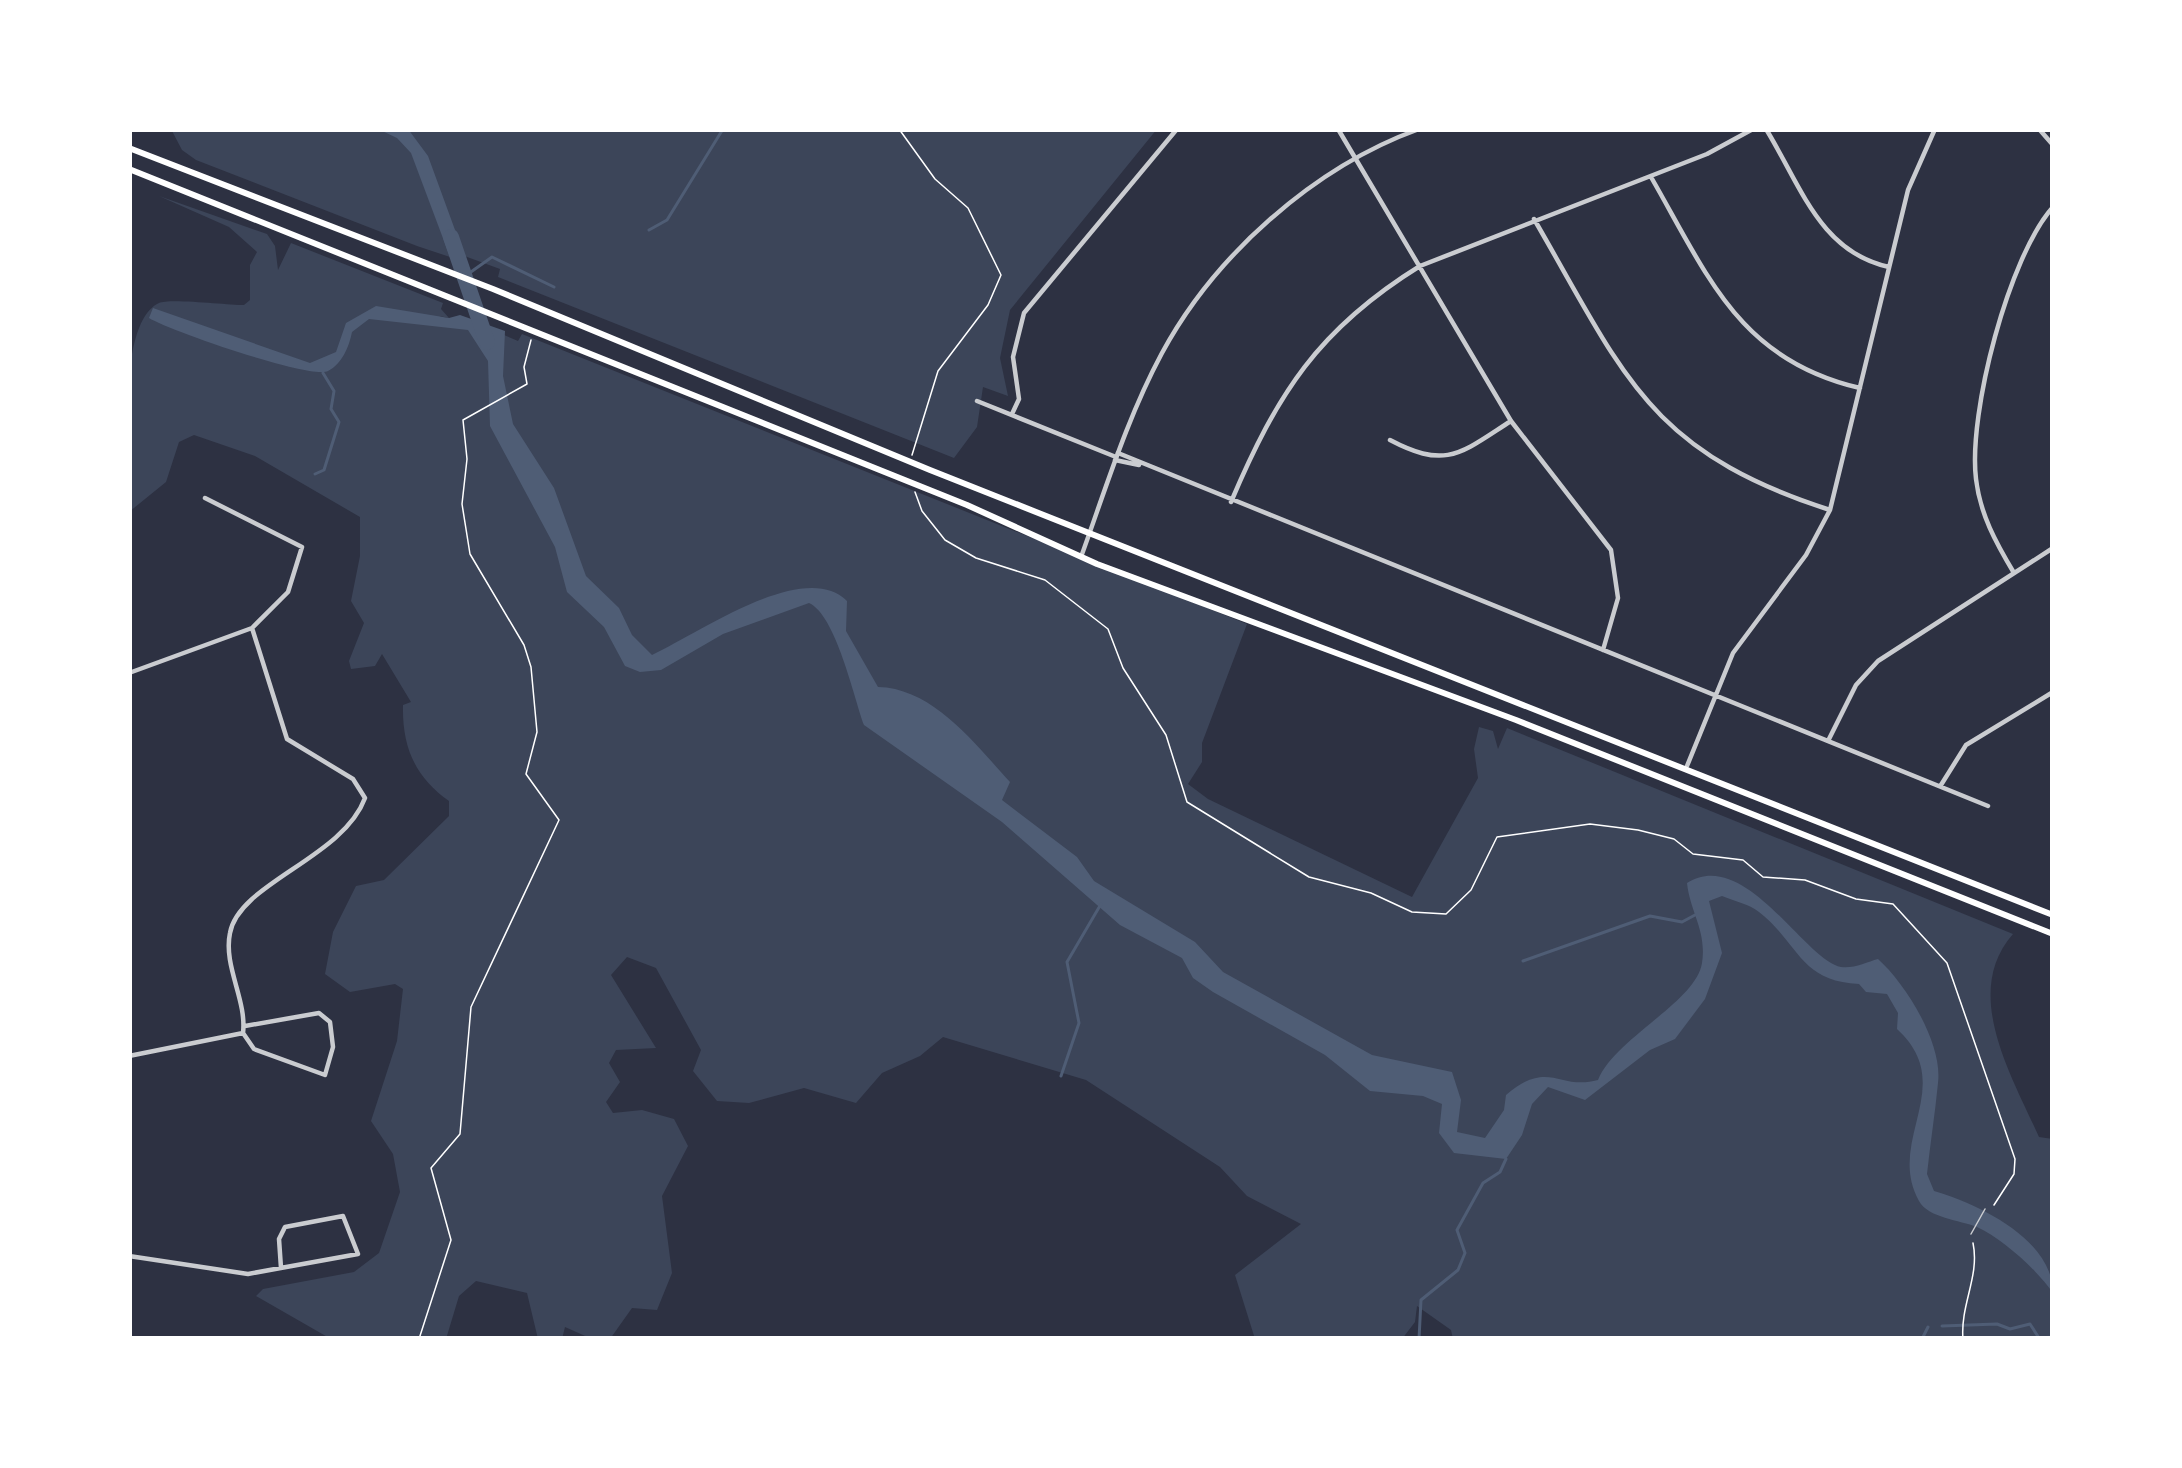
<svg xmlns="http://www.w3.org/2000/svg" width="2182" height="1468" font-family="'Varela Round',sans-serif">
	<rect width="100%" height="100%" fill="#2d3142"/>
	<path fill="#3c4559" d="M171 129H1157L1010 310 1000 358 1008 396 983 387 977 427 954 458 498 277 500 269 448 250 450 257 417 246 196 160 182 150Z
		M159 196 267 234 275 246 278 270 291 243 443 303 441 309 449 318 439 316 504 345V335L518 341 522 334 1247 624 1202 743V762L1188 784 1208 799 1412 897 1478 778 1474 749 1479 727 1493 731 1498 749 1507 728 2013 934C1961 993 2012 1076 2039 1137L2053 1139V1339H1453L1451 1330 1417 1306 1415 1322 1402 1339H1255L1235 1275 1301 1224 1247 1196 1220 1167 1086 1080 943 1037 920 1056 882 1073 856 1103 804 1088 749 1103 717 1101 693 1071 701 1050 656 968 627 957 611 975 656 1048 616 1050 609 1063 620 1082 606 1102 613 1113 642 1110 674 1119 688 1146 662 1196 672 1273 657 1310 632 1308 610 1339H592L565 1327 562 1339H538L527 1293 476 1281 459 1296 446 1339H331L256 1296 263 1289 354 1272 379 1253 400 1192 393 1154 371 1121 397 1041 403 989 395 984 350 992 325 974 333 932 356 886 384 880 449 816V801C415 777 402 747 403 705L411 702 382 654 375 666 351 669 349 661 364 623 351 601 360 556V517L255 456 194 435 179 442 166 482 129 512C129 469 115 323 159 303 169 298 227 305 244 305L250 300V265L257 252 229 227Z"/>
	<path fill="#4f5d75" d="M378 129H408L428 156 466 260 450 257 411 153 397 138Z
		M376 306 449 318 460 315 505 331 503 376 513 424 554 488 586 576 619 608 632 635 652 655C698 634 804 558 847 601L846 631 878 687C933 688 975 744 1010 782L1002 800 1077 857 1094 881 1195 942 1223 972 1372 1055 1452 1072 1461 1100 1457 1132 1485 1138 1504 1110 1506 1095C1549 1058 1559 1091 1598 1080 1615 1038 1696 1002 1702 963 1707 931 1690 912 1687 883 1745 846 1805 961 1841 967 1853 969 1867 962 1878 959 1905 983 1943 1043 1938 1083 1935 1114 1930 1145 1927 1174L1934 1191C1978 1204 2053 1239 2053 1293 2037 1270 2003 1239 1977 1227 1960 1220 1928 1218 1919 1201 1885 1140 1959 1086 1897 1029L1898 1013 1887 994 1866 992 1859 984C1799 981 1799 943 1759 912 1749 904 1734 901 1722 896L1709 901 1722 953 1705 999 1675 1039 1650 1050 1585 1100 1548 1087 1532 1104 1522 1135 1506 1159 1454 1153 1439 1133 1442 1104 1423 1096 1370 1091 1325 1055 1213 992 1193 978 1182 958 1120 925 1002 822 864 725C854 698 836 615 809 603L723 634 661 670 640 672 625 666 604 627 567 592 555 547 490 426 488 361 468 330 369 319 352 332C349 347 342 364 328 371 311 380 168 330 149 318L153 308 310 363 336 352 346 323Z"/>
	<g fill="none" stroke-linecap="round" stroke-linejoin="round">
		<path stroke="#4f5d75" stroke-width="3" d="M649 230 667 220 723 129
			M468 274 492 257 554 287
			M315 474 324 470 339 422 331 409 334 391 323 373
			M1523 961 1650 916 1682 922 1695 915
			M1061 1076 1079 1023 1067 962 1101 904
			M1942 1326 1997 1324 2010 1329 2030 1324 2039 1338 2053 1337
			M1419 1339 1421 1300 1458 1270 1465 1253 1457 1230 1483 1183 1500 1172 1506 1159
			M1922 1339 1928 1327"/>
		<path stroke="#4f5d75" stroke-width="16" d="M451 237 487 342"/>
		<path stroke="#fff" stroke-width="1.5" d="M899 129 935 179 968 208 1001 275 988 305 938 371 912 455
			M915 492 922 511 945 540 976 558 1045 580 1108 629 1123 668 1166 735 1187 802 1309 877 1371 893 1412 912 1446 914 1471 890 1497 837 1590 824 1638 830 1674 839 1693 854 1743 860 1763 877 1805 880 1856 899 1893 904 1947 963 2015 1159 2014 1174 1994 1205
			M419 1339 451 1240 431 1168 460 1134 471 1007 559 820 526 774 537 732 531 667 524 645 470 554 462 504 467 459 463 420 527 384 524 367 531 340
			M1963 1339C1960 1305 1980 1276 1973 1243"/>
		<path stroke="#caccd0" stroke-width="1.5" d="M1971 1234 1985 1209"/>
		<path stroke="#caccd0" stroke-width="4.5" d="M1338 129 1511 421 1611 550 1618 598 1603 650
			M1766 129C1801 186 1820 252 1889 267
			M2039 129 2053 145
			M1651 177C1708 276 1739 360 1860 388
			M1534 219C1624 374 1647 451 1830 510
			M977 401 1116 457
			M1012 414 1019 399 1013 357 1024 313 1177 129
			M1390 440C1447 470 1461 453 1511 421
			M1118 453 1988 806
			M1115 460 1139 465
			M1231 502C1277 394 1318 329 1420 266L1707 154 1753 129
			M2014 573C1996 543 1980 514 1976 479 1968 413 2009 256 2053 207
			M129 673 252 628 288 592 302 547 205 498
			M1828 741 1856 685 1878 661 2053 548
			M1687 766 1733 653 1806 555 1830 510 1908 190 1935 129
			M1941 785 1966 745 2053 692
			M243 1033C247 1000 223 966 230 933 239 883 343 858 365 798L353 779 287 739 252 628
			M243 1033 254 1049 325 1075 333 1047 330 1022 319 1013 245 1026
			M129 1056 243 1033
			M129 1256 248 1274 358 1254 343 1216 285 1227 279 1239 281 1268"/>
		<path stroke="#caccd0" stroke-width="4.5" d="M1081 557C1106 488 1127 418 1162 353 1215 255 1314 167 1419 129"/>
		<path stroke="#fff" stroke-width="6" d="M129 148 493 289 930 470 2053 915
			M129 169 967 505 1097 564 1516 720 2053 934"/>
	</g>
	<rect width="2182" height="1468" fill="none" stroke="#ffffff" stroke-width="264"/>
</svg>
